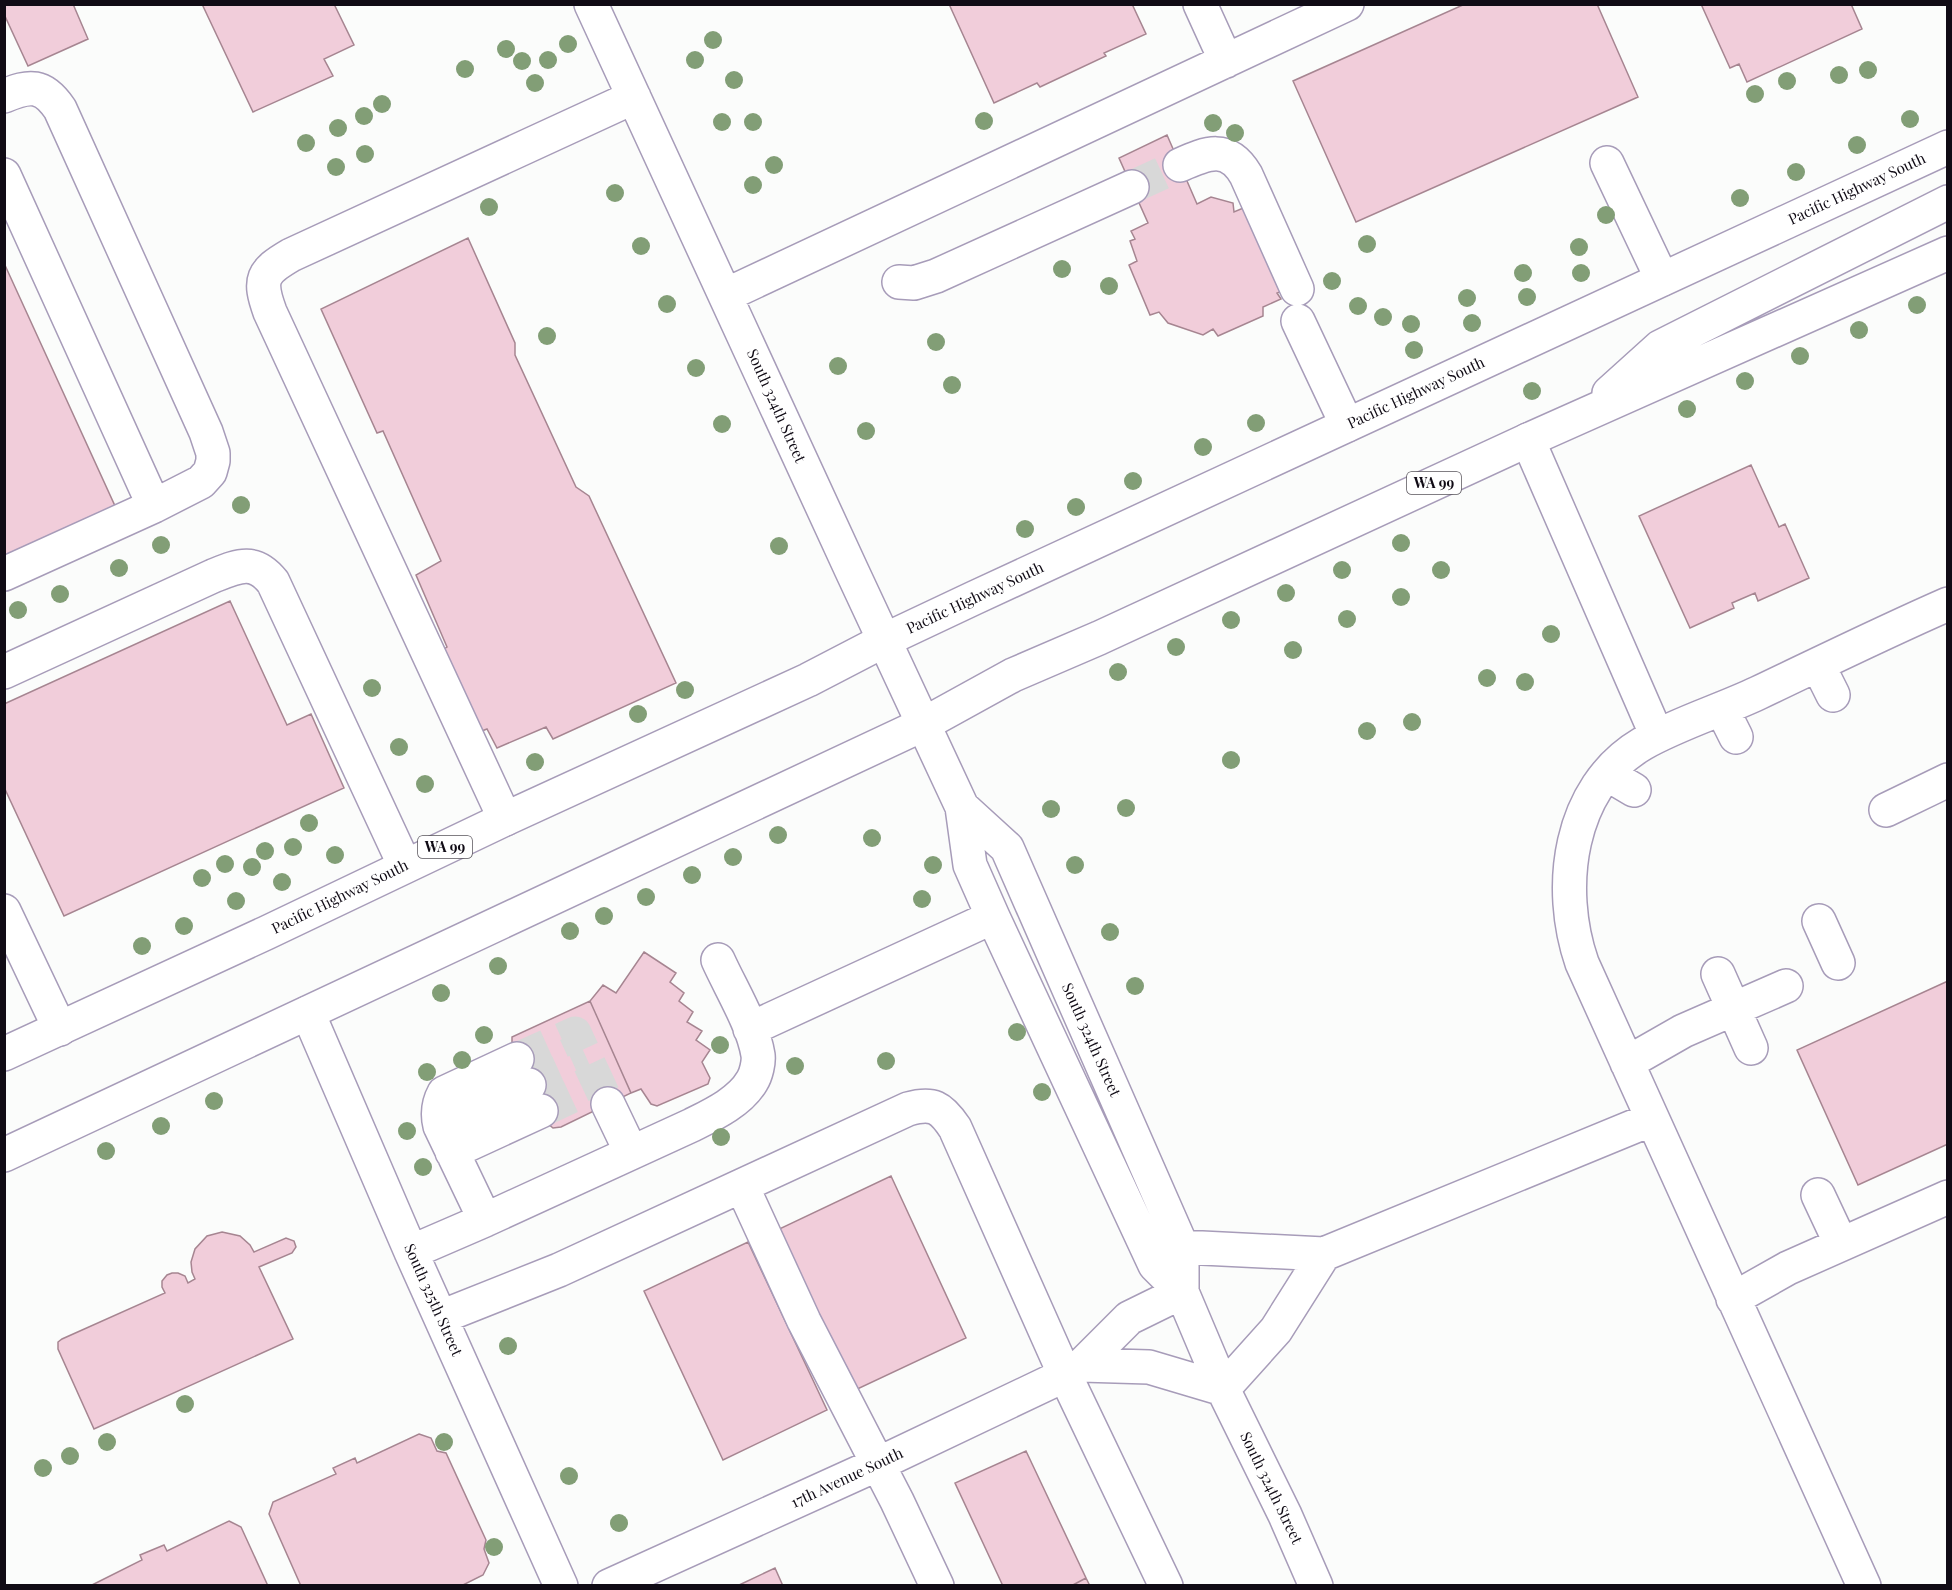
<svg xmlns="http://www.w3.org/2000/svg" width="1952" height="1590" font-family="'Playfair Display',serif">
	<rect width="100%" height="100%" fill="#fbfcfb"/>
	<path fill="#f1cdda" stroke="#a68591" stroke-width="1.5" d="M4 4H73L88 39 28 66 4 14Z
		M202 4H334L354 45 324 59 333 76 253 112Z
		M949 4H1132L1146 34 1104 53 1106 56 1040 87 1037 83 994 103Z
		M1465 4H1597L1638 97 1356 222 1293 81Z
		M1701 4H1851L1862 29 1747 82 1739 64 1730 68Z
		M1167 135 1197 204 1211 197 1233 203 1234 212 1248 206 1285 290 1277 293 1281 299 1263 307V316L1218 336 1213 329 1203 335 1168 323 1159 312 1150 315 1129 265 1137 261 1130 241 1135 239 1131 231 1148 223 1119 158Z
		M468 238 515 343V355L576 487 589 496 676 683 553 739 546 727 497 748 487 729 474 734 435 655 447 647 416 575 441 561 383 431 377 433 321 309Z
		M4 263 115 506 4 556Z
		M1751 465 1779 527 1785 524 1809 578 1758 601 1755 593 1732 603 1734 608 1690 628 1639 516Z
		M230 601 287 725 311 714 344 788 64 916 4 787V704Z
		M644 952 676 973 670 982 684 993 679 1001 693 1012 687 1022 702 1031 696 1040 710 1050 702 1062 710 1078 708 1084 657 1106 651 1104 641 1089 631 1093 590 1001 603 985 616 993Z
		M1948 981V1144L1858 1185 1797 1050Z
		M590 1001 631 1093 561 1127 553 1128 547 1123 512 1049V1037Z
		M891 1176 966 1338 851 1392 775 1231Z
		M222 1232 240 1236 250 1245 254 1252 286 1238 294 1241 296 1247 292 1253 259 1267 293 1339 94 1429 58 1349V1342L62 1339 165 1293 162 1287V1281L167 1275 172 1273H178L185 1276 188 1283 195 1279 192 1272 191 1262 195 1249 207 1236Z
		M748 1242 827 1410 723 1460 644 1291Z
		M419 1434 431 1438 437 1451 446 1453 486 1540 484 1549 489 1563 483 1575 461 1586H301L269 1514 273 1502 336 1474 333 1468 355 1458 357 1463Z
		M1026 1451 1086 1578 1071 1586H1003L955 1483Z
		M229 1521 241 1527 268 1586H90L142 1560 140 1555 164 1545 167 1551Z
		M775 1568 783 1586H737Z
		M1086 1578 1090 1586H1071Z"/>
	<g fill="none" stroke-linecap="round" stroke-linejoin="round">
		<path stroke="#d8d8d8" stroke-width="33" stroke-dasharray="33 16" stroke-linecap="butt" d="M1132 187 1180 165
			M517 1059 575 1033 608 1104
			M529 1085 587 1059
			M541 1111 599 1084"/>
		<defs>
			<path id="minor" d="M591 4 851 569 962 807 970 865 993 917 1155 1265 1182 1292 1223 1389 1285 1515 1316 1586
				M1200 4 1226 61
				M4 96C30 85 43 84 60 109L206 432 213 453V461L210 472 201 482 154 506 4 574
				M1607 163 1662 279
				M1180 165C1207 153 1228 144 1246 175L1297 289
				M4 175 154 506
				M899 282 914 283 936 276 1132 187
				M726 295 1347 4
				M1298 321 1347 425
				M1528 440 1657 736
				M1818 665 1833 695
				M4 672 213 576C238 566 254 558 273 582L405 866
				M1722 709 1736 737
				M1607 774 1634 790
				M962 807 1007 848 1182 1247V1292
				M1886 810 1948 780
				M505 819 270 312C258 279 262 272 291 255L634 97
				M4 911 60 1029
				M1819 921 1838 963
				M1718 974 1751 1048
				M308 1013 411 1252 561 1586
				M750 1029 993 917
				M1627 1063 1683 1031 1786 986
				M608 1104 631 1152
				M440 1126 529 1085
				M452 1152 541 1111
				M742 1186 804 1321 897 1501 937 1586
				M1818 1195 1841 1244
				M485 1220 440 1126C437 1114 438 1104 444 1093L517 1059
				M1182 1247 1324 1254 1652 1119
				M411 1252 485 1220 692 1125C712 1115 740 1102 752 1081 756 1075 759 1062 758 1055 753 1024 731 989 718 960
				M1733 1299 1788 1268 1948 1197
				M441 1317 559 1270 908 1109C933 1102 941 1107 955 1128L1065 1375 1166 1586
				M1082 1365 1149 1367 1223 1389
				M1223 1389 1276 1330 1324 1254
				M609 1586 878 1464 1065 1375 1082 1365 1129 1318 1182 1292
				M1864 1586 1582 963C1556 888 1568 788 1642 744 1679 723 1720 711 1758 693 1821 663 1884 632 1948 604"/>
			<path id="major" d="M1609 393 1660 347 1948 202
				M4 1054 266 933 505 819 808 680 885 640 974 598 1948 147
				M4 1155 924 724 1013 675 1099 638 1528 440 1948 253"/>
		</defs>
		<use href="#minor" stroke="#a79cb9" stroke-width="36"/>
		<use href="#major" stroke="#a79cb9" stroke-width="36"/>
		<use href="#minor" stroke="#fff" stroke-width="33"/>
		<use href="#major" stroke="#fff" stroke-width="33"/>
	</g>
	<g fill="#829e76">
		<circle cx="713" cy="40" r="9"/>
		<circle cx="568" cy="44" r="9"/>
		<circle cx="506" cy="49" r="9"/>
		<circle cx="548" cy="60" r="9"/>
		<circle cx="695" cy="60" r="9"/>
		<circle cx="522" cy="61" r="9"/>
		<circle cx="465" cy="69" r="9"/>
		<circle cx="1868" cy="70" r="9"/>
		<circle cx="1839" cy="75" r="9"/>
		<circle cx="734" cy="80" r="9"/>
		<circle cx="1787" cy="81" r="9"/>
		<circle cx="535" cy="83" r="9"/>
		<circle cx="1755" cy="94" r="9"/>
		<circle cx="382" cy="104" r="9"/>
		<circle cx="364" cy="116" r="9"/>
		<circle cx="1910" cy="119" r="9"/>
		<circle cx="984" cy="121" r="9"/>
		<circle cx="722" cy="122" r="9"/>
		<circle cx="753" cy="122" r="9"/>
		<circle cx="1213" cy="123" r="9"/>
		<circle cx="338" cy="128" r="9"/>
		<circle cx="1235" cy="133" r="9"/>
		<circle cx="306" cy="143" r="9"/>
		<circle cx="1857" cy="145" r="9"/>
		<circle cx="365" cy="154" r="9"/>
		<circle cx="774" cy="165" r="9"/>
		<circle cx="336" cy="167" r="9"/>
		<circle cx="1796" cy="172" r="9"/>
		<circle cx="753" cy="185" r="9"/>
		<circle cx="615" cy="193" r="9"/>
		<circle cx="1740" cy="198" r="9"/>
		<circle cx="489" cy="207" r="9"/>
		<circle cx="1606" cy="215" r="9"/>
		<circle cx="1367" cy="244" r="9"/>
		<circle cx="641" cy="246" r="9"/>
		<circle cx="1579" cy="247" r="9"/>
		<circle cx="1062" cy="269" r="9"/>
		<circle cx="1523" cy="273" r="9"/>
		<circle cx="1581" cy="273" r="9"/>
		<circle cx="1332" cy="281" r="9"/>
		<circle cx="1109" cy="286" r="9"/>
		<circle cx="1527" cy="297" r="9"/>
		<circle cx="1467" cy="298" r="9"/>
		<circle cx="667" cy="304" r="9"/>
		<circle cx="1917" cy="305" r="9"/>
		<circle cx="1358" cy="306" r="9"/>
		<circle cx="1383" cy="317" r="9"/>
		<circle cx="1472" cy="323" r="9"/>
		<circle cx="1411" cy="324" r="9"/>
		<circle cx="1859" cy="330" r="9"/>
		<circle cx="547" cy="336" r="9"/>
		<circle cx="936" cy="342" r="9"/>
		<circle cx="1414" cy="350" r="9"/>
		<circle cx="1800" cy="356" r="9"/>
		<circle cx="838" cy="366" r="9"/>
		<circle cx="696" cy="368" r="9"/>
		<circle cx="1745" cy="381" r="9"/>
		<circle cx="952" cy="385" r="9"/>
		<circle cx="1532" cy="391" r="9"/>
		<circle cx="1687" cy="409" r="9"/>
		<circle cx="1256" cy="423" r="9"/>
		<circle cx="722" cy="424" r="9"/>
		<circle cx="866" cy="431" r="9"/>
		<circle cx="1203" cy="447" r="9"/>
		<circle cx="1133" cy="481" r="9"/>
		<circle cx="241" cy="505" r="9"/>
		<circle cx="1076" cy="507" r="9"/>
		<circle cx="1025" cy="529" r="9"/>
		<circle cx="1401" cy="543" r="9"/>
		<circle cx="161" cy="545" r="9"/>
		<circle cx="779" cy="546" r="9"/>
		<circle cx="119" cy="568" r="9"/>
		<circle cx="1342" cy="570" r="9"/>
		<circle cx="1441" cy="570" r="9"/>
		<circle cx="1286" cy="593" r="9"/>
		<circle cx="60" cy="594" r="9"/>
		<circle cx="1401" cy="597" r="9"/>
		<circle cx="18" cy="610" r="9"/>
		<circle cx="1347" cy="619" r="9"/>
		<circle cx="1231" cy="620" r="9"/>
		<circle cx="1551" cy="634" r="9"/>
		<circle cx="1176" cy="647" r="9"/>
		<circle cx="1293" cy="650" r="9"/>
		<circle cx="1118" cy="672" r="9"/>
		<circle cx="1487" cy="678" r="9"/>
		<circle cx="1525" cy="682" r="9"/>
		<circle cx="372" cy="688" r="9"/>
		<circle cx="685" cy="690" r="9"/>
		<circle cx="638" cy="714" r="9"/>
		<circle cx="1412" cy="722" r="9"/>
		<circle cx="1367" cy="731" r="9"/>
		<circle cx="399" cy="747" r="9"/>
		<circle cx="1231" cy="760" r="9"/>
		<circle cx="535" cy="762" r="9"/>
		<circle cx="425" cy="784" r="9"/>
		<circle cx="1126" cy="808" r="9"/>
		<circle cx="1051" cy="809" r="9"/>
		<circle cx="309" cy="823" r="9"/>
		<circle cx="778" cy="835" r="9"/>
		<circle cx="872" cy="838" r="9"/>
		<circle cx="293" cy="847" r="9"/>
		<circle cx="265" cy="851" r="9"/>
		<circle cx="335" cy="855" r="9"/>
		<circle cx="733" cy="857" r="9"/>
		<circle cx="225" cy="864" r="9"/>
		<circle cx="933" cy="865" r="9"/>
		<circle cx="1075" cy="865" r="9"/>
		<circle cx="252" cy="867" r="9"/>
		<circle cx="692" cy="875" r="9"/>
		<circle cx="202" cy="878" r="9"/>
		<circle cx="282" cy="882" r="9"/>
		<circle cx="646" cy="897" r="9"/>
		<circle cx="922" cy="899" r="9"/>
		<circle cx="236" cy="901" r="9"/>
		<circle cx="604" cy="916" r="9"/>
		<circle cx="184" cy="926" r="9"/>
		<circle cx="570" cy="931" r="9"/>
		<circle cx="1110" cy="932" r="9"/>
		<circle cx="142" cy="946" r="9"/>
		<circle cx="498" cy="966" r="9"/>
		<circle cx="1135" cy="986" r="9"/>
		<circle cx="441" cy="993" r="9"/>
		<circle cx="1017" cy="1032" r="9"/>
		<circle cx="484" cy="1035" r="9"/>
		<circle cx="720" cy="1045" r="9"/>
		<circle cx="462" cy="1060" r="9"/>
		<circle cx="886" cy="1061" r="9"/>
		<circle cx="795" cy="1066" r="9"/>
		<circle cx="427" cy="1072" r="9"/>
		<circle cx="1042" cy="1092" r="9"/>
		<circle cx="214" cy="1101" r="9"/>
		<circle cx="161" cy="1126" r="9"/>
		<circle cx="407" cy="1131" r="9"/>
		<circle cx="721" cy="1137" r="9"/>
		<circle cx="106" cy="1151" r="9"/>
		<circle cx="423" cy="1167" r="9"/>
		<circle cx="508" cy="1346" r="9"/>
		<circle cx="185" cy="1404" r="9"/>
		<circle cx="107" cy="1442" r="9"/>
		<circle cx="444" cy="1442" r="9"/>
		<circle cx="70" cy="1456" r="9"/>
		<circle cx="43" cy="1468" r="9"/>
		<circle cx="569" cy="1476" r="9"/>
		<circle cx="619" cy="1523" r="9"/>
		<circle cx="494" cy="1547" r="9"/>
	</g>
	<g text-anchor="middle" stroke-width="4.5" stroke-linejoin="round" paint-order="stroke">
		<g fill="#fff" stroke="#58545b" stroke-width="1.5">
			<rect x="1407" y="472" width="54" height="22" rx="4.5"/>
			<rect x="418" y="836" width="54" height="22" rx="4.5"/>
		</g>
		<g font-size="14" font-weight="bold" fill="#100b15">
			<text x="1434" y="488">WA 99</text>
			<text x="445" y="852">WA 99</text>
		</g>
		<g font-size="15" fill="#100b15" stroke="#fff">
			<text transform="translate(1857 189) rotate(-25)" y="5">Pacific Highway South</text>
			<text transform="translate(1416 393) rotate(-25)" y="5">Pacific Highway South</text>
			<text transform="translate(776 406) rotate(66)" y="5">South 324th Street</text>
			<text transform="translate(975 598) rotate(-25)" y="5">Pacific Highway South</text>
			<text transform="translate(340 897) rotate(-26)" y="5">Pacific Highway South</text>
			<text transform="translate(1091 1040) rotate(66)" y="5">South 324th Street</text>
			<text transform="translate(433 1300) rotate(66)" y="5">South 325th Street</text>
			<text transform="translate(847 1478) rotate(-25)" y="5">17th Avenue South</text>
			<text transform="translate(1271 1488) rotate(64)" y="5">South 324th Street</text>
		</g>
	</g>
	<rect width="1952" height="1590" fill="none" stroke="#100b15" stroke-width="12"/>
</svg>
